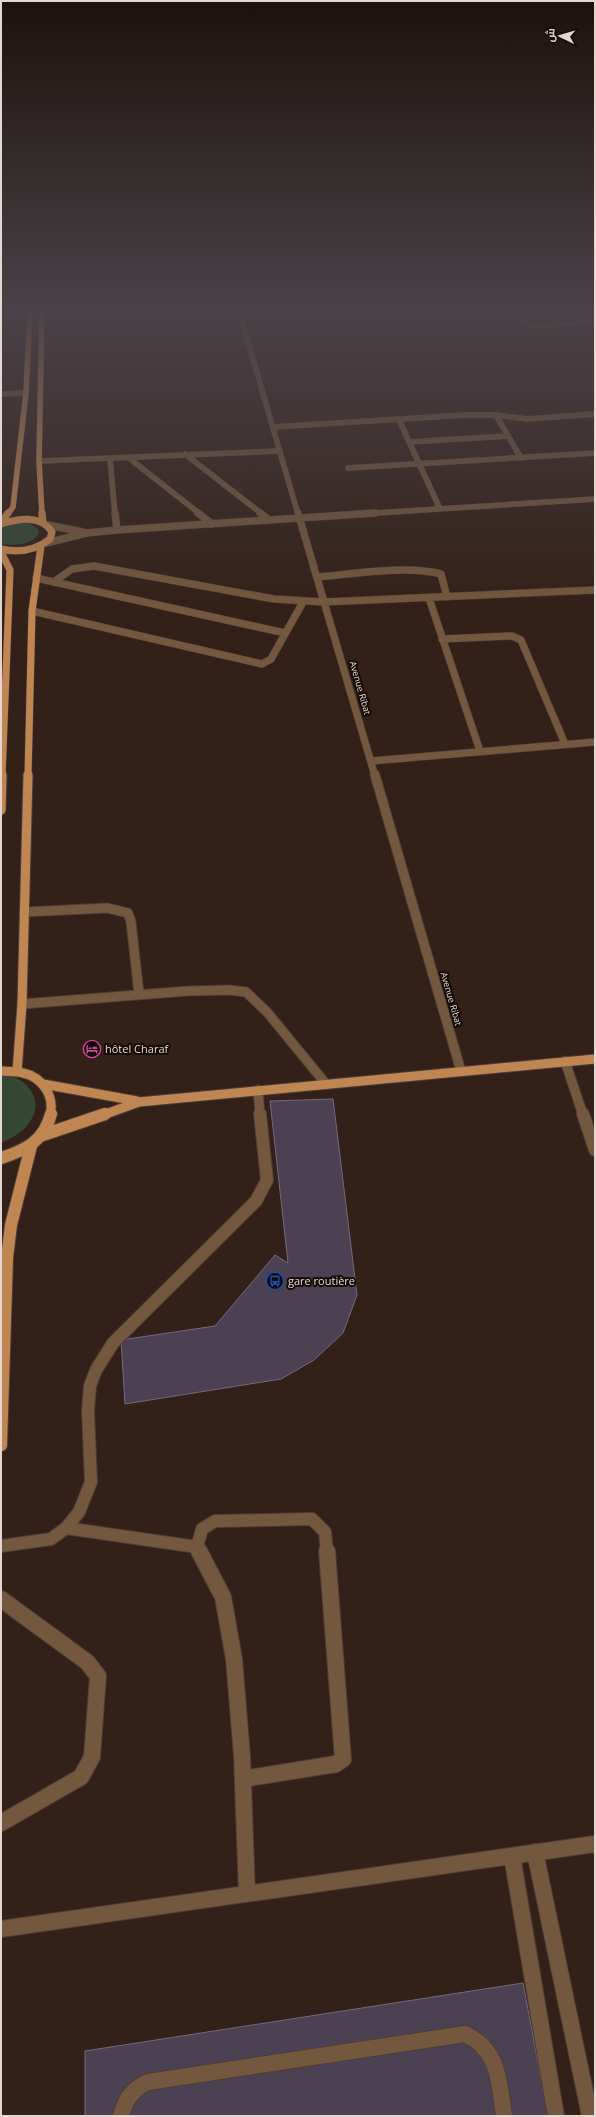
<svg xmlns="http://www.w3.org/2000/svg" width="596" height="2117" font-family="'Open Sans',Cairo,sans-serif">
	<rect width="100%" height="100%" fill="#332018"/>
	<path fill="#344834" d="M27 522 38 529 39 532C34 546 13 546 1 544V525Z
		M1 1075C27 1075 46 1101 29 1123 22 1133 12 1138 1 1143Z"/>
	<path fill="#4b4153" stroke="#74697e" d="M333 1099 357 1295 343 1333 314 1360 281 1379 125 1404 121 1340 215 1326 275 1255 288 1263 270 1101Z
		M523 1983 548 2116H85V2051Z"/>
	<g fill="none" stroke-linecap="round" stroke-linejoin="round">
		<defs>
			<path id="minor-far4" d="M184 311 186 317
				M239 311 298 514
				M513 311 522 321 532 326 595 322
				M241 316 324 311
				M1 394 26 393
				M496 415 521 458
				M399 420 440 509
				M273 427 465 415H496L527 419 595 414
				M409 442 508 436
				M185 454 262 514
				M129 458 200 514
				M110 459 115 514
				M39 461 280 451
				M348 468 595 453
				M360 514 595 499"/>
			<path id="minor-far3" d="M115 513 117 530
				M198 513 212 524
				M260 513 269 520
				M298 513 375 776
				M48 525 83 532
				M46 543 87 533 117 530 375 513
				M317 577C355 574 404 565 441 574L447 597
				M36 578 285 633
				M55 581 72 569 94 566 274 599 324 602 595 590
				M429 598 480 751
				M32 611 262 664 271 659 303 602
				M442 639 512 636 521 640 565 744
				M371 761 595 742"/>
			<path id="minor-far2" d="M375 775 461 1071
				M24 912 107 908 128 913 131 922 139 994
				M22 1004 188 991 229 990 246 992 267 1012 326 1084
				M565 1061 583 1115
				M258 1090 260 1115"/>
			<path id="minor-far1" d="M583 1114 595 1150
				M66 1528 197 1547 200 1552
				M1 1546 51 1539 66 1528 79 1512 91 1482 88 1411 90 1386 96 1370 113 1343 256 1201 267 1180 260 1114
				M197 1547 202 1529 215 1521 312 1519 325 1532 327 1552"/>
			<path id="minor" d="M199 1551 223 1597 234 1659 242 1756 247 1894
				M1 1599 87 1662 98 1676 92 1757 81 1777 1 1823
				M243 1779 336 1764 343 1759 327 1551
				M535 1852 590 2116
				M512 1856 556 2116
				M1 1929 595 1844
				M121 2116C125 2100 132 2089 148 2082L465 2034C500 2050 499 2083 504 2116"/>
			<path id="major-far3" d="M42 311 39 461 42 514
				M8 514 13 507 26 393 30 311"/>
			<path id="major-far2" d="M42 513 43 523
				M1 523 8 513
				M1 524C18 519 41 514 52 532L50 539C35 551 19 553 1 549
				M1 552 10 570 2 776
				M28 776 32 611 41 546"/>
			<path id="major-far1" d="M1 810 2 775
				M1 1071C8 1072 16 1071 23 1073 42 1077 55 1096 50 1115
				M17 1072 22 1004 28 775
				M43 1084 137 1101
				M103 1115 139 1102 595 1059"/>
			<path id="major" d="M43 1135 105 1114
				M1 1158C26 1150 44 1141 51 1114
				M1 1445 7 1258 11 1225 31 1146"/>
		</defs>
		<use href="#minor-far4" stroke="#4f3d36" stroke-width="6"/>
		<use href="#minor-far3" stroke="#4f3d36" stroke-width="8"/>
		<use href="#minor-far2" stroke="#4f3d36" stroke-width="11"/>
		<use href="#minor-far1" stroke="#4f3d36" stroke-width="14"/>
		<use href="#minor" stroke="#4f3d36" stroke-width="18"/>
		<use href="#major-far3" stroke="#4f3d36" stroke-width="6"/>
		<use href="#major-far2" stroke="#4f3d36" stroke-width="8"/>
		<use href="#major-far1" stroke="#4f3d36" stroke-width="11"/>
		<use href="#major" stroke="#4f3d36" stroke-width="14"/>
		<use href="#minor-far4" stroke="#73573e" stroke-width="5.5"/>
		<use href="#minor-far3" stroke="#73573e" stroke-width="7"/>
		<use href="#minor-far2" stroke="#73573e" stroke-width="9"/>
		<use href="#minor-far1" stroke="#73573e" stroke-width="12"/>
		<use href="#minor" stroke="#73573e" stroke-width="16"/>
		<use href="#major-far3" stroke="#c08651" stroke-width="5.5"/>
		<use href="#major-far2" stroke="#c08651" stroke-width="7"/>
		<use href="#major-far1" stroke="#c08651" stroke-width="9"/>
		<use href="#major" stroke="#c08651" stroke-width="12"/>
	</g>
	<linearGradient id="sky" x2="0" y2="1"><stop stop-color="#1c120d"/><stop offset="0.51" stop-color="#4a4248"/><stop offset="1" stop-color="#4a4248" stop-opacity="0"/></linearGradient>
	<rect width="596" height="608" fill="url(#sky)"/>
	<defs>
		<symbol id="hotel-ring" viewBox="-11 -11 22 22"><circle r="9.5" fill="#150c08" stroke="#d1479c" stroke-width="1.5"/><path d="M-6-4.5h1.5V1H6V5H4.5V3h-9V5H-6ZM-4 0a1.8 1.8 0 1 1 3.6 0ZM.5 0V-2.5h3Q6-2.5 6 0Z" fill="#d1479c"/></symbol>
		<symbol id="bus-ring" viewBox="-11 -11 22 22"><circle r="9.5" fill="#150c08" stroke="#1a4fb4" stroke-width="1.5"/><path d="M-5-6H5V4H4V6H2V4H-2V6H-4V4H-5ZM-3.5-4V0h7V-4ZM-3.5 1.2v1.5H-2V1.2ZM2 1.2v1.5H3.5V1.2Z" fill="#1a4fb4"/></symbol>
	</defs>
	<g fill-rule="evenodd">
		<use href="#hotel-ring" x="82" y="1039" width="20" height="20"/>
		<use href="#bus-ring" x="265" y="1271" width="20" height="20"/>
	</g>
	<g text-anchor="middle" stroke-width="4" stroke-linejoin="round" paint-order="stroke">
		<g font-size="9" fill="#e4d7d1" stroke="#150c08">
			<text transform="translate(360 688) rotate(74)" y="3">Avenue Ribat</text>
			<text transform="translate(451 999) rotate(74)" y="3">Avenue Ribat</text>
		</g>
		<g font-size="11" fill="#e4d7d1" stroke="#150c08" text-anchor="start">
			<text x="105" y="1053">hôtel Charaf</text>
			<text x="288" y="1285">gare routière</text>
		</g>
	</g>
	<rect width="596" height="2117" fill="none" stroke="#e4d7d1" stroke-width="4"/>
	<g transform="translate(560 36) rotate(275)" stroke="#150c08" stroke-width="3" paint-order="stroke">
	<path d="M0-3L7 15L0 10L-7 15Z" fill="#e4d7d1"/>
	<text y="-6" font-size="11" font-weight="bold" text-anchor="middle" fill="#e4d7d1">ش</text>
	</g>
</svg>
